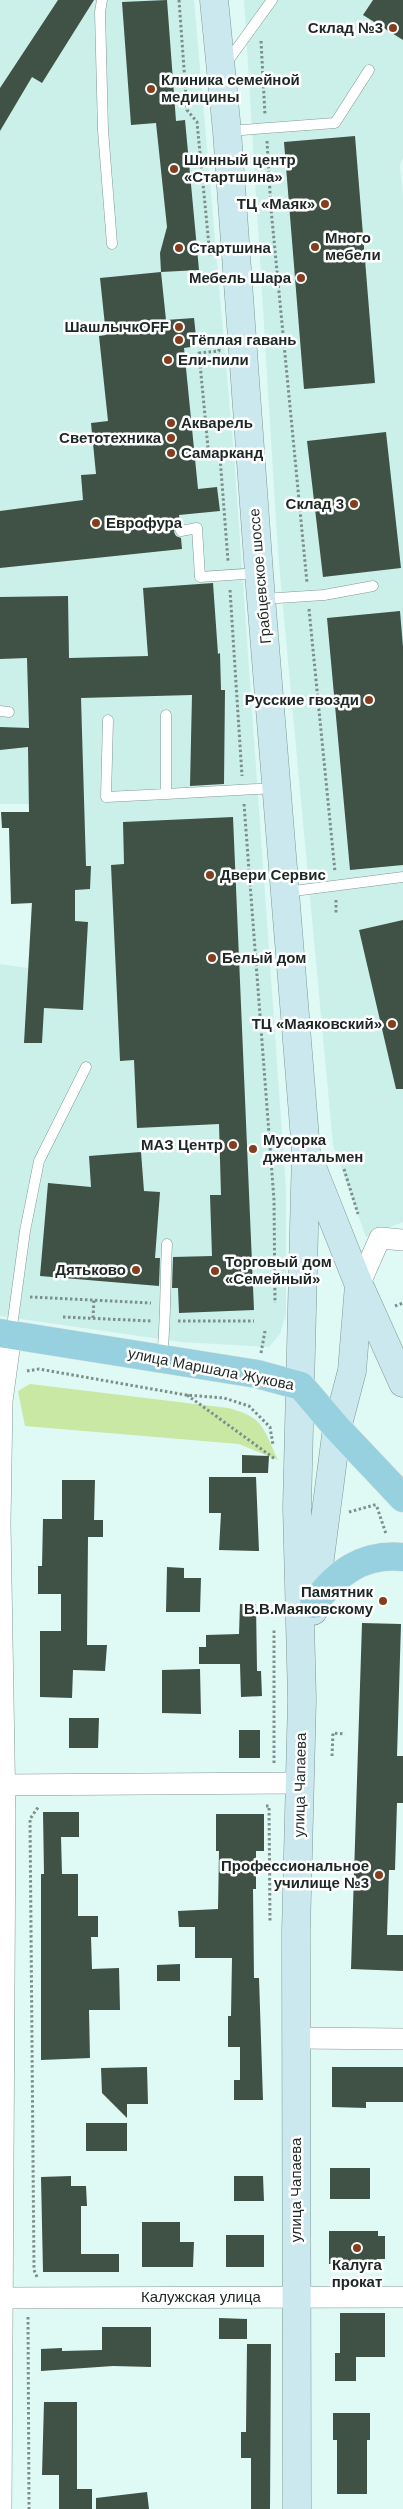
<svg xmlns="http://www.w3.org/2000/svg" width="403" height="2509" font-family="Helvetica,sans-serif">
	<rect width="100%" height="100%" fill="#dff9f5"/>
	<path fill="#cbf0ea" d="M0 0H194L234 456 286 1190V1314L280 1334 269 1347 181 1342 0 1316V964L28 968 31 919 29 804H0Z
		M244 0H403V157L400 165 403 198V1222L366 1237 333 1145 278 553Z"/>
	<path fill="#c8e8a4" d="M30 1384 228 1408C264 1417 263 1428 278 1460L239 1444 25 1426 18 1391Z"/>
	<path fill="#405146" d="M58 0H94L42 83 32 77 0 131V88Z
		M167 0 176 121 185 120 199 270 161 272 160 253 167 227 156 123 131 125 122 2Z
		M373 0H403V40L363 15Z
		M355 136 375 383 304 389 284 142Z
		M161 272 166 320 194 318 197 346 184 348 198 489 217 487 220 511 179 515 180 524 176 526 174 532 176 536 181 538 182 549 0 568V511L83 500 81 475 96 474 91 423 108 421 99 336 106 335 100 278Z
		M386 432 401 568 323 577 307 441Z
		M213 583 218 654 220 653 221 690H225L224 784 190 786 192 695 81 698 86 866H91L90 889 75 890V921L88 922 83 1010 44 1008 42 1043H24L32 903 11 904 9 828H2L1 812H29L28 747 0 750V727L29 728 27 658 0 659V597L68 596 69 658 148 656 143 588Z
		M400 611 403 647V865L350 870 327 618Z
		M233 817 254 1310 179 1313 178 1288H172L173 1257 212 1256 210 1195H221L219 1124 137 1128 134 1060 120 1061 111 865 124 864 123 822Z
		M403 920V1089H396L359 930Z
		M141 1152 144 1191 160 1192 155 1258H160L159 1286 40 1276 48 1183 91 1187 89 1156Z
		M242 1455 269 1456 268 1473H242Z
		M209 1477H256L259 1551 219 1550 221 1513H209Z
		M62 1480H95L94 1520H103V1537H88L87 1645H107L105 1671 73 1670 72 1698 40 1697V1631H61V1594H38V1566H42L43 1519H62Z
		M167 1567 184 1568V1578H201L200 1612H166Z
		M240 1604H256L257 1671H261L262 1696 241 1697 240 1664H199V1647H206V1635L239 1634Z
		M362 1623 401 1624 397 1756H403V1803H397L395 1870H389L387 1935H403V1971L351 1969Z
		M200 1669 201 1714 162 1713V1670Z
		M69 1718H99L98 1748H69Z
		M239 1730H260V1758H239Z
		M43 1812H79V1837H61L62 1874H78V1916H98V1937H91L92 1969 119 1968 120 2010H89L90 2058 41 2060V1874H44Z
		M216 1814H264V1851H256V1889H253L254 1978H259L263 2100H234V2080H240V2047H228V2016H231L232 1958H195V1927H179L178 1911 218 1909 219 1851H216Z
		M180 1964V1981H157V1965Z
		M147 2067 148 2104H127V2118L102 2093 101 2068Z
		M332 2067H403V2102H366V2108L332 2107Z
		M86 2123H127V2151H86Z
		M330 2168H370V2199H330Z
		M71 2176V2186H86L87 2206H81V2254H119V2272H43L41 2177Z
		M234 2176H263L264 2201H234Z
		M142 2222H180V2242H194L193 2267H142Z
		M329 2231H378V2236H385V2259H377V2264H329Z
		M226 2235H264V2267H226Z
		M340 2313H385V2357H356V2381H335V2353H340Z
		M219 2318 247 2319V2339H219Z
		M102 2327H151V2367L113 2366 41 2371V2349L62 2348V2351L102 2350Z
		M247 2344H271L270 2509H251V2458H241V2432H246Z
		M44 2402H77V2489H92V2509H59V2475H42Z
		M333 2413H370V2440H367V2494H337V2440H333Z
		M147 2492 149 2509H96V2498Z"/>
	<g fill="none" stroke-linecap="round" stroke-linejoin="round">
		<defs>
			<path id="lane" d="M102 0 100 12 103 130 112 244
				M225 65 272 0
				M228 131 335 123 369 70
				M181 531 197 528 200 577 258 573
				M262 599 324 595 373 586
				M0 711 9 712
				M166 715V794L275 788
				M108 720 106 797 166 794
				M286 892 403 877
				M11 1334 25 1231 39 1161 86 1067
				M162 1358C166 1320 165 1282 167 1244"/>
			<path id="street" d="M359 1285 380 1238 403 1240
				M0 1785 301 1783
				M296 2038 403 2039
				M0 2298 403 2297
				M1 2509 5 1813 0 1523 2 1401 11 1335"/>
			<path id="secondary" d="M214 0 227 131 259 573 306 1151 297 1507 302 1699 296 1932 297 2509
				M310 1162 359 1285 403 1383
				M313 1611 337 1428 352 1371 359 1285"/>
			<path id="primary" d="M0 1333 257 1374 301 1386 337 1428 403 1498
				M314 1604C336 1573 363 1553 403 1557"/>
		</defs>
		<use href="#lane" stroke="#809995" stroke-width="11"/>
		<use href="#street" stroke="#809995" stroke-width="22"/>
		<use href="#secondary" stroke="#809995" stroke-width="29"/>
		<use href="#primary" stroke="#dbdcdc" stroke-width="29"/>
		<path stroke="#7d8f8c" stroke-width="3" stroke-dasharray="2.5 2.5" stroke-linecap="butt" d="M179 0 187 110 197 122 210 256
			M261 41 265 115
			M267 141 271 209 307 583
			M219 349V351L199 353 209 458 220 457 228 561
			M230 590 242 776
			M309 609 335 872
			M244 804 274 1200 275 1303
			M336 900V913
			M344 1169 358 1214
			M30 1297 151 1303
			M395 1306 403 1303
			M63 1317 151 1321
			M93 1318 94 1299
			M178 1321H254
			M261 1353 265 1331
			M27 1371 39 1369 186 1395 224 1398 249 1406 270 1427 273 1445
			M187 1395 275 1459
			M377 1507 386 1534
			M349 1512 378 1504
			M332 1756 333 1733 345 1734
			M274 1763V1629
			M266 1806H269L270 1921
			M37 2277 34 2270 30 1819 39 1806
			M28 2317 29 2509"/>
		<use href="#lane" stroke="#fff" stroke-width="10"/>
		<use href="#street" stroke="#fff" stroke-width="21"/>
		<use href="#secondary" stroke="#cbe8ef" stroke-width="28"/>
		<use href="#primary" stroke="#97d1df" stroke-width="28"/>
	</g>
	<g fill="#853e1d" stroke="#fff" stroke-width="2">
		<circle cx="393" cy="28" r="5"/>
		<circle cx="151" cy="89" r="5"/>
		<circle cx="174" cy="169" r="5"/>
		<circle cx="325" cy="204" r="5"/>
		<circle cx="315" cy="247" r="5"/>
		<circle cx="179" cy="248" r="5"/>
		<circle cx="301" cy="278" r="5"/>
		<circle cx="179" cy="327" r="5"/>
		<circle cx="179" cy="340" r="5"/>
		<circle cx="168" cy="360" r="5"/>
		<circle cx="171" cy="423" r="5"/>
		<circle cx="171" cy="438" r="5"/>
		<circle cx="171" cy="453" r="5"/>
		<circle cx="354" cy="504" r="5"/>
		<circle cx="96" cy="523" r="5"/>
		<circle cx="369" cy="700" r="5"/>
		<circle cx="210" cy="875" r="5"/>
		<circle cx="212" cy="958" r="5"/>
		<circle cx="392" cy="1024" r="5"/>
		<circle cx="233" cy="1145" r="5"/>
		<circle cx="253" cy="1149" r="5"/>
		<circle cx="136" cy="1270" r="5"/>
		<circle cx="215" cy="1271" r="5"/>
		<circle cx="383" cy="1601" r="5"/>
		<circle cx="379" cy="1875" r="5"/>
		<circle cx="357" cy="2248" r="5"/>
	</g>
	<g text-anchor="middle" stroke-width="5" stroke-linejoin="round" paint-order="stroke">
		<g font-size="15" font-weight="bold" fill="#1d2725" stroke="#fff" text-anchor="start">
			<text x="383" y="33" text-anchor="end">Склад №3</text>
			<text x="161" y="85">Клиника семейной<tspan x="161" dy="17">медицины</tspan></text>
			<text x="184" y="165">Шинный центр<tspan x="184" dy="17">«Стартшина»</tspan></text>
			<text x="315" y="209" text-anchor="end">ТЦ «Маяк»</text>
			<text x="325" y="243">Много<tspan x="325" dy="17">мебели</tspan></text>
			<text x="189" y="253">Стартшина</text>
			<text x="291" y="283" text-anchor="end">Мебель Шара</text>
			<text x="169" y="332" text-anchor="end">ШашлычкOFF</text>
			<text x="189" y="345">Тёплая гавань</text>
			<text x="178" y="365">Ели-пили</text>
			<text x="181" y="428">Акварель</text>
			<text x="161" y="443" text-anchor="end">Светотехника</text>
			<text x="181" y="458">Самарканд</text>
			<text x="344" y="509" text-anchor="end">Склад 3</text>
			<text x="106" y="528">Еврофура</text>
			<text x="359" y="705" text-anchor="end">Русские гвозди</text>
			<text x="220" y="880">Двери Сервис</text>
			<text x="222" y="963">Белый дом</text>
			<text x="382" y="1029" text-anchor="end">ТЦ «Маяковский»</text>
			<text x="263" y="1145">Мусорка<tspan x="263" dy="17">джентальмен</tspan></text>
			<text x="223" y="1150" text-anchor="end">МАЗ Центр</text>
			<text x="225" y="1267">Торговый дом<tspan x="225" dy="17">«Семейный»</tspan></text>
			<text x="126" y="1275" text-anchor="end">Дятьково</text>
			<text x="373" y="1597" text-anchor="end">Памятник<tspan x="373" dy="17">В.В.Маяковскому</tspan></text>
			<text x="369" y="1871" text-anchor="end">Профессиональное<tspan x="369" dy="17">училище №3</tspan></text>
			<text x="357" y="2270" text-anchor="middle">Калуга<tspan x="357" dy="17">прокат</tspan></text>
		</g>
		<g font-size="15" fill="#1d2725" stroke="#fff">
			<text transform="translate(260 576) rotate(-95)" y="5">Грабцевское шоссе</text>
			<text transform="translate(211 1369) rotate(11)" y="5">улица Маршала Жукова</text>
			<text transform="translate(300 1785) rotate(-89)" y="5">улица Чапаева</text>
			<text transform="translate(296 2190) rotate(-90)" y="5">улица Чапаева</text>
			<text x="201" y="2302">Калужская улица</text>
		</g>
	</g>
</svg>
